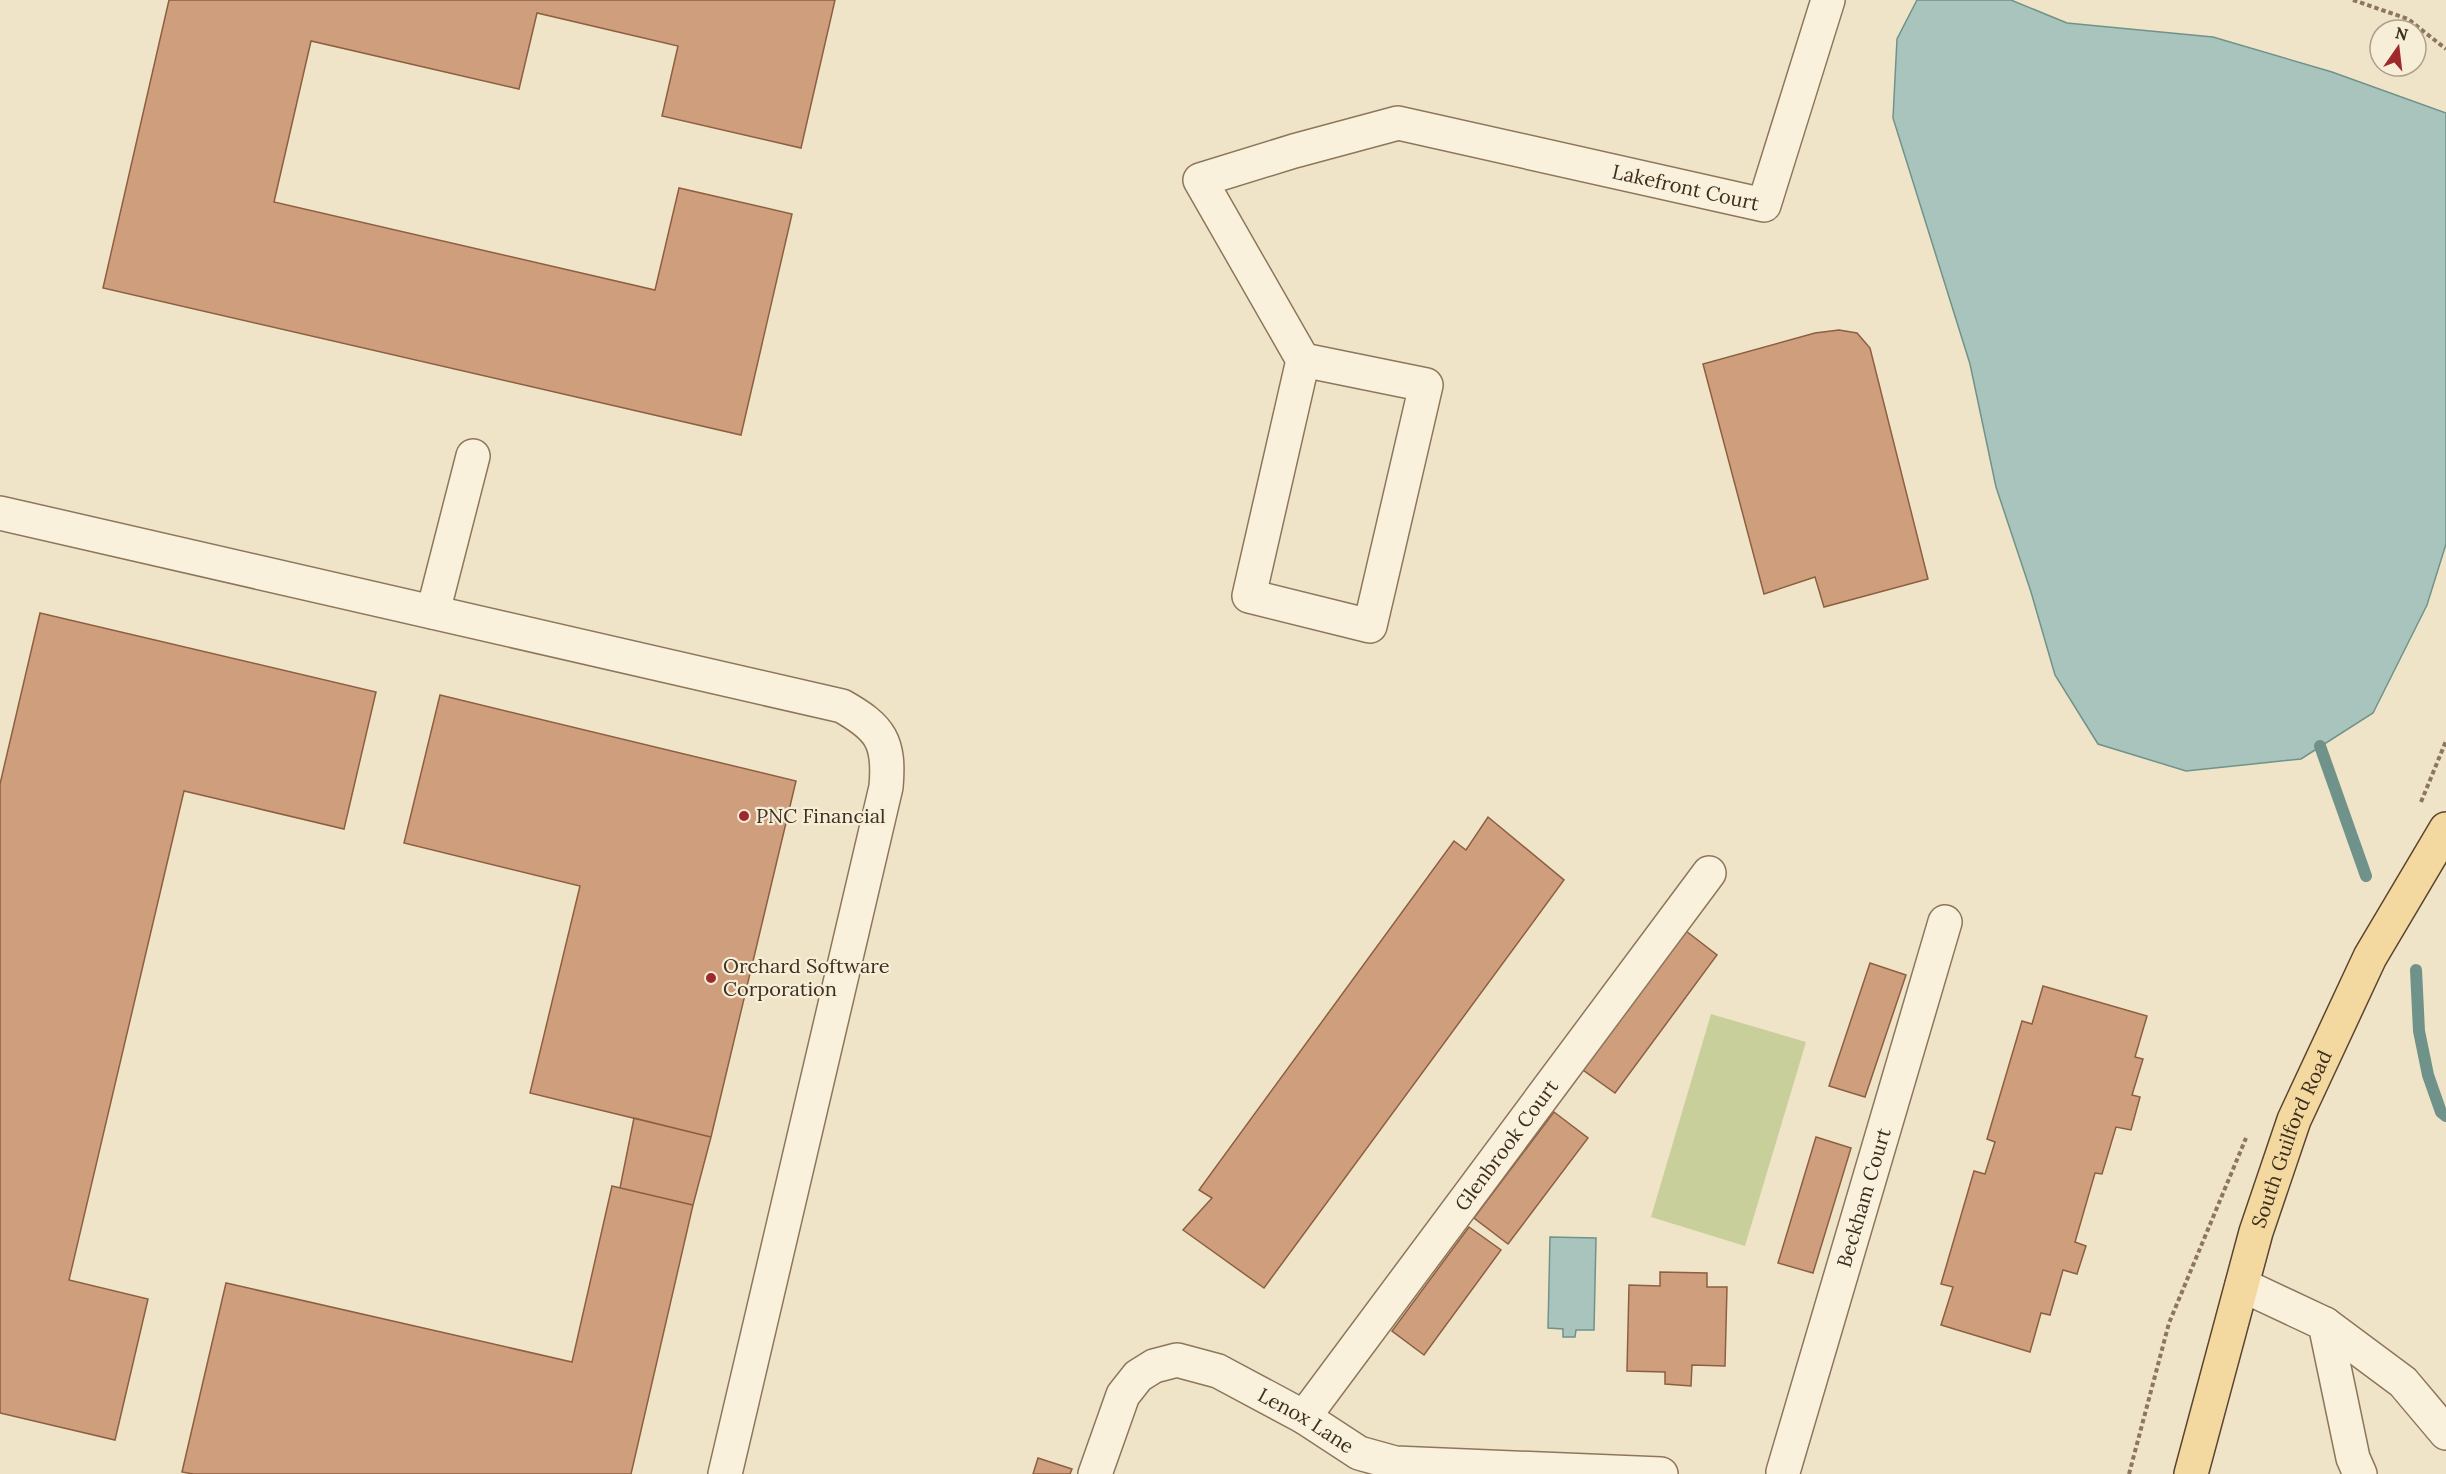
<svg xmlns="http://www.w3.org/2000/svg" width="2446" height="1474" font-family="Lora,serif">
	<rect width="100%" height="100%" fill="#f0e4c8"/>
	<path fill="#c9cf9b" d="M1711 1014 1806 1042 1745 1246 1651 1217Z"/>
	<path fill="#a9c4bc" stroke="#6f938a" stroke-width="1.5" d="M1917 0H2011L2067 23 2213 37 2332 72 2446 113V544L2427 605 2373 713 2301 759 2186 771 2098 744 2055 675 2031 592 1996 487 1970 364 1893 118 1897 39Z
		M1550 1237 1596 1238 1594 1330H1576L1575 1337H1563V1329L1548 1328Z"/>
	<g fill="none" stroke-linecap="round" stroke-linejoin="round">
		<path stroke="#6f938a" stroke-width="12" d="M2320 746 2366 876
			M2416 970 2419 1031 2428 1075 2441 1112 2446 1116"/>
	</g>
	<path fill="#cf9f7d" stroke="#8d5f41" stroke-width="1.5" d="M169 0H835L801 148 662 116 678 46 537 13 519 89 311 41 274 202 655 290 679 188 792 214 741 435 103 288Z
		M1839 330 1857 333 1870 348 1928 579 1824 607 1815 577 1764 594 1703 364 1815 333Z
		M40 613 376 692 344 829 184 791 69 1280 148 1299 115 1440 0 1413V784Z
		M440 695 796 781 711 1137 530 1093 580 886 404 843Z
		M1488 817 1564 880 1264 1288 1183 1230 1212 1198 1199 1190 1454 841 1466 850Z
		M1686 931 1717 955 1615 1093 1583 1070Z
		M1870 963 1906 975 1865 1097 1829 1086Z
		M2043 986 2147 1016 2135 1057 2143 1059 2132 1095 2140 1097 2131 1130 2116 1127 2102 1174 2095 1173 2075 1242 2086 1246 2077 1274 2063 1270 2050 1315 2041 1313 2030 1352 1941 1325 1953 1287 1941 1284 1974 1171 1985 1174 1995 1142 1987 1139 2022 1021 2032 1024Z
		M1554 1112 1588 1138 1508 1244 1474 1218Z
		M634 1118 711 1137 693 1205 620 1188Z
		M1816 1137 1851 1148 1813 1273 1778 1263Z
		M612 1186 693 1205 631 1474H193L182 1472 226 1283 572 1362Z
		M1469 1227 1501 1250 1424 1355 1392 1331Z
		M1660 1272 1707 1273V1287H1727L1725 1366 1692 1365 1691 1386 1665 1384V1372L1627 1371 1629 1285 1660 1286Z
		M1038 1458 1072 1469 1070 1474H1033Z"/>
	<g fill="none" stroke-linecap="round" stroke-linejoin="round">
		<defs>
			<g id="minor">
				<path id="s1" d="M1303 360 1426 385 1370 626 1249 596 1303 360 1200 180 1294 151 1398 123 1764 205 1828 0"/>
				<path d="M0 513 842 706C881 728 890 742 886 787L725 1474"/>
				<path d="M433 612 473 456"/>
				<path d="M2242 1285 2325 1324 2353 1458 2360 1474"/>
				<path d="M2325 1324 2403 1382 2446 1433"/>
				<path id="s2" d="M1304 1417 1709 873"/>
				<path id="s3" d="M1783 1472 1945 922"/>
				<path id="s4" d="M1095 1474 1123 1395 1138 1376 1154 1366 1177 1360 1218 1371 1304 1417 1359 1453 1395 1463 1661 1474"/>
			</g>
			<g id="major">
				<path id="s5" d="M2191 1474 2256 1232 2294 1120 2370 957 2446 829"/>
			</g>
		</defs>
		<use href="#minor" stroke="#8d765c" stroke-width="36"/>
		<use href="#major" stroke="#5b4430" stroke-width="36"/>
		<path stroke="#8d765c" stroke-width="4" stroke-dasharray="4.5 3" stroke-linecap="butt" d="M2353 0 2408 19 2446 49
			M2421 802 2446 741
			M2129 1474 2169 1323 2246 1138"/>
		<use href="#minor" stroke="#faf1dc" stroke-width="33"/>
		<use href="#major" stroke="#f3d9a0" stroke-width="33"/>
	</g>
	<g fill="#9e2a2b" stroke="#f7eed8" stroke-width="2">
		<circle cx="744" cy="816" r="6"/>
		<circle cx="711" cy="978" r="6"/>
	</g>
	<g text-anchor="middle" stroke-width="4.5" stroke-linejoin="round" paint-order="stroke">
		<g font-size="20" fill="#3d2e20" stroke="#f7eed8">
			<text dy="7" stroke="none"><textPath href="#s1" startOffset="1448">Lakefront Court</textPath></text>
			<text dy="7" stroke="none"><textPath href="#s5" startOffset="350">South Guilford Road</textPath></text>
			<text dy="7" stroke="none"><textPath href="#s2" startOffset="339">Glenbrook Court</textPath></text>
			<text dy="7" stroke="none"><textPath href="#s3" startOffset="286">Beckham Court</textPath></text>
			<text dy="7" stroke="none"><textPath href="#s4" startOffset="294">Lenox Lane</textPath></text>
		</g>
		<g font-size="20" fill="#3d2e20" stroke="#f7eed8" text-anchor="start">
			<text x="756" y="823">PNC Financial</text>
			<text x="723" y="973">Orchard Software<tspan x="723" dy="23">Corporation</tspan></text>
		</g>
	</g>
	<g transform="translate(2398 48) rotate(14)"><circle r="28" fill="#f7eed8" stroke="#ada18e" stroke-width="1.5"/>
	<path d="M0-4.5L10 22L0 15L-10 22Z" fill="#9e2a2b"/>
	<text y="-9" font-size="16" font-weight="bold" text-anchor="middle" fill="#3d2e20">N</text>
	</g>
</svg>
